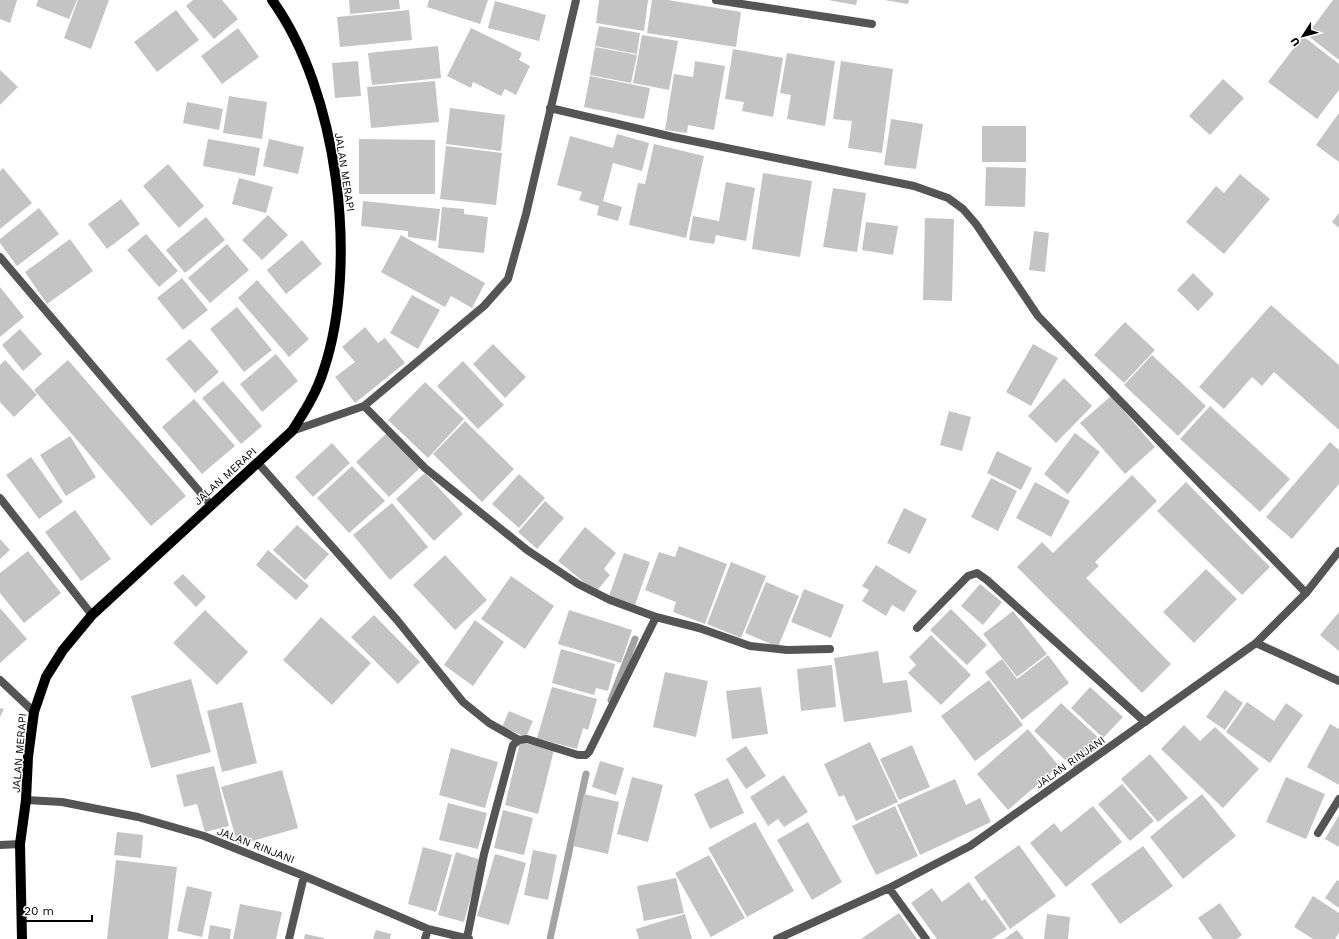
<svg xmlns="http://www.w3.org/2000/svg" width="1339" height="939" font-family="'Work Sans',sans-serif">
	<rect width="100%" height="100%" fill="#fff"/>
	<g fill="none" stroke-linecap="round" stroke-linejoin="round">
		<path stroke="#a3a3a3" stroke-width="7" d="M611 700 635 639
			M550 939 586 774"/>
	</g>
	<path fill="#c4c4c4" d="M0 0H17L10 23 0 19Z
		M38 0H77L69 19 36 6Z
		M78 0H109L91 49 64 38Z
		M193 0H222L238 19 214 39 186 6Z
		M349 0H399L400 9 350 14Z
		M429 0H488L480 24 427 7Z
		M599 0H648L644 31 596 23Z
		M652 0H668L741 12 736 47 647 33Z
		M828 0H857L856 5Z
		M884 0H909L908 4Z
		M1333 0H1339V60L1307 35Z
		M495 1 546 15 539 41 488 28Z
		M176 10 199 40 157 72 134 42Z
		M409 10 412 40 340 47 337 17Z
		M599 26 640 33 637 54 595 46Z
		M238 28 259 57 222 84 201 56Z
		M471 28 522 53 519 60 530 66 516 95 505 89 501 96 473 82 471 88 447 76Z
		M642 35 678 41 669 90 633 83Z
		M1303 36 1339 64V90L1317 119 1268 82Z
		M438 46 441 78 372 85 368 53Z
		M595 47 637 55 631 83 590 75Z
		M733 49 783 58 773 117 742 111 744 102 725 99Z
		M787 53 835 61 825 126 787 119 791 95 780 93Z
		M358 61 361 96 335 98 332 63Z
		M695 61 725 66 714 130 688 125 687 133 665 130 674 74 693 77Z
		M841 61 893 69 882 153 848 148 852 121 833 119Z
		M0 70 18 87 0 105Z
		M590 76 650 88 644 119 584 107Z
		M1223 79 1244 98 1210 135 1189 116Z
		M435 81 439 122 371 128 367 87Z
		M229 96 267 102 262 139 223 133Z
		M187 102 223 109 219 130 183 123Z
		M450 108 505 115 501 151 446 144Z
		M1339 113V162L1316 145Z
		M891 119 923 124 916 169 884 165Z
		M982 126H1026V162H982Z
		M617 134 649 143 642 171 613 163 603 201 622 207 618 221 597 215 599 206 579 200 582 192 557 185 570 136 613 148Z
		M208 139 260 148 255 176 203 166Z
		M269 139 304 147 298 174 263 166Z
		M359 139 435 140V194H359Z
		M654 144 704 156 686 238 629 225 638 183 645 184Z
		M446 146 502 153 496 205 440 199Z
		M168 164 204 206 179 228 143 186Z
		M986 167 1026 168 1025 207 985 206Z
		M3 168 32 203 0 229V171Z
		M763 173 812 181 800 257 752 249Z
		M1240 174 1270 199 1224 254 1186 222 1216 186 1224 193Z
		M239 178 273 187 266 213 232 204Z
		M726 182 755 188 746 241 716 235 714 244 689 240 693 216 719 221Z
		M833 188 866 193 857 252 823 247Z
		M121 199 140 224 107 249 88 224Z
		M363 201 440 209 436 241 408 237V231L361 226Z
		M442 207 464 209V214L488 217 484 253 438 248Z
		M39 208 59 234 17 266 0 243V239Z
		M1339 213V228L1332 222Z
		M268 215 288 235 262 260 242 240Z
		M206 217 225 240 185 273 166 250Z
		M925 218 954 219 952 301 923 300Z
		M866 222 898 226 893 255 862 250Z
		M1034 231 1049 233 1045 272 1029 270Z
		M146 234 178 271 159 287 127 250Z
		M401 235 485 283 472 308 451 296 445 307 381 272Z
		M70 239 93 271 47 304 25 272Z
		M302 240 322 264 286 294 267 270Z
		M227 244 249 270 210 303 188 278Z
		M1193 273 1214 294 1198 311 1177 290Z
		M182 278 208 310 183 330 157 298Z
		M257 280 309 339 289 357 238 298Z
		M0 287 24 317 0 337Z
		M412 295 440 310 418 349 390 333Z
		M1271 305 1339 365V430L1274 372 1262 386 1252 377 1224 409 1199 387Z
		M237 307 272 350 244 372 210 329Z
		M1125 322 1155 350 1124 383 1094 355Z
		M365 327 378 343 385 338 405 363 355 403 335 377 355 362 342 347Z
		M20 329 42 354 23 371 2 345Z
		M190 339 219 372 195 393 166 359Z
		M493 344 526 377 505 398 473 364Z
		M1033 344 1058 358 1031 406 1006 392Z
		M276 354 298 381 262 412 240 384Z
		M1152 355 1206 406 1178 436 1124 385Z
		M5 360 37 395 14 417 0 402V365Z
		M68 360 186 496 151 526 34 390Z
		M463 361 504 405 478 429 437 386Z
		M1064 378 1092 406 1056 443 1028 416Z
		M223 381 262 426 241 444 202 398Z
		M425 382 464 419 428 458 388 420Z
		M1111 396 1155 447 1125 474 1080 423Z
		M194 399 235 446 202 474 162 427Z
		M1210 406 1290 479 1260 512 1180 439Z
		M949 411 971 417 962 451 940 445Z
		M465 421 514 469 482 502 433 454Z
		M387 433 420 468 389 497 356 462Z
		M1075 433 1100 452 1068 494 1044 474Z
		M70 436 96 477 66 496 40 455Z
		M1330 442 1339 450V484L1292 539 1266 517Z
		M332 443 350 463 313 497 295 477Z
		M997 451 1032 468 1021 490 987 473Z
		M31 457 63 502 39 519 6 475Z
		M352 466 385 501 349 533 317 498Z
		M425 473 463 514 434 541 396 499Z
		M519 474 545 498 519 528 492 504Z
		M1132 475 1157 501 1095 562 1099 566 1086 578 1171 664 1142 693 1017 567 1042 542 1053 553Z
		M991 478 1017 491 998 531 971 517Z
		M1035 482 1070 501 1051 537 1016 518Z
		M1186 482 1270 567 1242 595 1157 511Z
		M545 501 564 518 537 549 518 532Z
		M392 503 428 547 390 580 353 535Z
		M904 508 927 519 910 554 887 543Z
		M75 510 111 559 81 581 45 532Z
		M297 525 329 554 305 580 273 550Z
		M585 527 616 553 604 569 610 575 596 592 558 561Z
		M0 539 10 550 0 559Z
		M679 546 727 564 705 624 673 612 676 602 645 590 659 552 675 557Z
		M268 550 309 586 296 600 256 565Z
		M28 551 61 593 24 623 0 593V573Z
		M624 553 650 562 635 605 609 596Z
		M445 555 487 600 455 630 413 585Z
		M731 562 766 576 741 638 707 624Z
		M876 565 917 591 904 612 892 605 886 616 862 601 869 590 862 586Z
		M1206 569 1237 599 1194 643 1163 612Z
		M183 574 206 597 196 607 173 583Z
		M511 576 554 606 525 649 481 619Z
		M766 582 799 596 778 647 745 633Z
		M980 584 1002 602 983 625 961 606Z
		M804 589 844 605 831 638 791 622Z
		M0 608 27 639 0 663Z
		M951 609 987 645 967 665 930 630Z
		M205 610 248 652 217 685 173 643Z
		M569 610 632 630 621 663 558 644Z
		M1013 611 1047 654 1017 677 983 634Z
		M1339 612V651L1320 635Z
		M374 615 420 662 398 684 351 637Z
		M321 617 371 663 332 705 283 660Z
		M475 620 504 642 473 686 444 665Z
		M931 635 971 675 941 705 908 673 916 665 909 657Z
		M561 649 615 664 608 691 596 688 594 695 552 683Z
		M878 651 883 683 907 680 912 712 844 722 834 658Z
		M1048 655 1069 683 1022 720 985 672 1002 659 1017 679Z
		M832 665 836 707 801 711 797 669Z
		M665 672 708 681 696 737 653 727Z
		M191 679 211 752 151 768 131 696Z
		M989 680 1023 725 975 761 941 716Z
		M552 687 597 699 588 730 583 728 577 749 537 738Z
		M761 687 768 734 732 739 726 691Z
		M1090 687 1123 717 1103 738 1071 708Z
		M1225 690 1243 703 1225 730 1206 717Z
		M242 702 257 763 222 772 207 711Z
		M1247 702 1274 721 1286 703 1303 715 1270 763 1226 732Z
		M1061 703 1103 742 1076 770 1034 731Z
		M0 708 4 709 0 717Z
		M509 711 533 721 526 737 502 727Z
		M1330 724 1339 729V785L1307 767Z
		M1184 725 1200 741 1215 727 1259 769 1223 808 1161 749Z
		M1028 729 1059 766 1008 810 977 774Z
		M520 742 554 750 538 814 505 805Z
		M870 742 898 802 856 821 844 795 839 797 824 764Z
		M912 745 930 787 899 800 880 759Z
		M746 746 766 776 746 789 726 759Z
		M451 748 498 762 485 808 439 795Z
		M1150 754 1188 798 1158 822 1121 779Z
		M600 761 624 768 616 795 592 787Z
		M214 766 229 826 205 832 197 804 184 807 176 775Z
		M282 770 298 828 238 845 221 787Z
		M784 775 808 812 784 827 778 819 768 826 750 797Z
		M632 777 663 785 648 842 617 834Z
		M1286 777 1325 794 1306 839 1266 822Z
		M728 778 744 813 710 829 694 794Z
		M955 779 966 805 980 798 991 822 920 855 897 805Z
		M1122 784 1154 821 1130 841 1098 804Z
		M584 794 619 802 608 854 573 846Z
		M1202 794 1236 836 1183 879 1150 837Z
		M448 803 487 813 478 849 439 840Z
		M895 806 918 856 876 875 852 826Z
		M1093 806 1122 842 1066 887 1030 843 1054 823 1061 832Z
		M503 810 533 818 524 855 494 848Z
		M1339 815V847L1325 839Z
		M755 822 794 891 747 917 708 848Z
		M808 822 842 882 812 900 777 840Z
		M117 832 143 835 141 858 114 855Z
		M1019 845 1056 896 1010 929 974 877Z
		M1143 846 1173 886 1120 924 1091 884Z
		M423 847 452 855 436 912 408 904Z
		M533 850 557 855 548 900 524 895Z
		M456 852 481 860 464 922 438 915Z
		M495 854 526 863 509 925 477 916Z
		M709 855 745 918 711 937 675 873Z
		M116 860 177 867 168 939H107Z
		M676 878 684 913 644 921 637 886Z
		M1337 880 1339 881V908L1325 898Z
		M969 882 982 901 985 899 1007 929 992 939H937L911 903 932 888 942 902Z
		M187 886 212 892 202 937 177 931Z
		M1313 896 1339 913V933L1335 939H1313L1294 927Z
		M1220 903 1242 935 1237 939H1213L1198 918Z
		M240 904 282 912 276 939H233Z
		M899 913 917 939H861Z
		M685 914 692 939H639L636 929Z
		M1047 914 1070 917 1068 939H1044Z
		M210 925 231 929 230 939H208Z
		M376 930 391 934 390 939H373Z
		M1017 930 1024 939H1004Z
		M305 934 324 938V939H304Z"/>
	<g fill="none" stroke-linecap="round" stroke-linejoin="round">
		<path stroke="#555" stroke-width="8" d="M1306 593 1339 551"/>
		<path stroke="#555" stroke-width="8" d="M716 0 872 24
			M550 108 673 137 914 186 948 198 963 209 976 224 1038 316 1306 593 1256 643 970 846 889 888 777 939
			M0 257 211 505
			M364 406 425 468 527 550 578 584 610 600 656 617 699 628 750 646 787 650 830 649
			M292 431 364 406 484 306 508 279 526 214 576 0
			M258 463 397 620 463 702 489 723 519 740
			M0 498 92 615
			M917 628 968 576 977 573 987 580 1145 722
			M1256 643 1339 681
			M0 680 34 712
			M26 800 62 802 138 817 204 836 304 876 428 929 469 939
			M1318 833 1339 799
			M0 845 20 844
			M889 888 926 939
			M467 938 484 854 513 745 519 740 527 739 578 755H586L589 752 656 617
			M289 939 304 876
			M425 939 428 929"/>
		<path stroke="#000" stroke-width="10" d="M22 939 20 844 26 800 28 757 34 712 46 677 63 650 92 615 292 431C305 411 317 392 324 369 359 263 338 91 272 0"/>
	</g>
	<g text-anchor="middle" stroke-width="3" stroke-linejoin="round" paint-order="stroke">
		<g font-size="11" fill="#000" stroke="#fff">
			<text transform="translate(345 172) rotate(81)" y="4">JALAN MERAPI</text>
			<text transform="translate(225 476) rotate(-42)" y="4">JALAN MERAPI</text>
			<text transform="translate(19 753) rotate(-85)" y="4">JALAN MERAPI</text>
			<text transform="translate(1070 762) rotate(-35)" y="4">JALAN RINJANI</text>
			<text transform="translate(256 845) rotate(21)" y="4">JALAN RINJANI</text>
		</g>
	</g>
	<g transform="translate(1303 36) rotate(234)" stroke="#ffffff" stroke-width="3" paint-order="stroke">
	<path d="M0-3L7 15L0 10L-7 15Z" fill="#000000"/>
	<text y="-6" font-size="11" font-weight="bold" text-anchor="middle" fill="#000000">U</text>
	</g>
	<path d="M18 915v6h74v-6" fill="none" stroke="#000000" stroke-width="2"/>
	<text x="24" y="915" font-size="12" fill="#000000" stroke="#ffffff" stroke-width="3" paint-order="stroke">20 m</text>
</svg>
